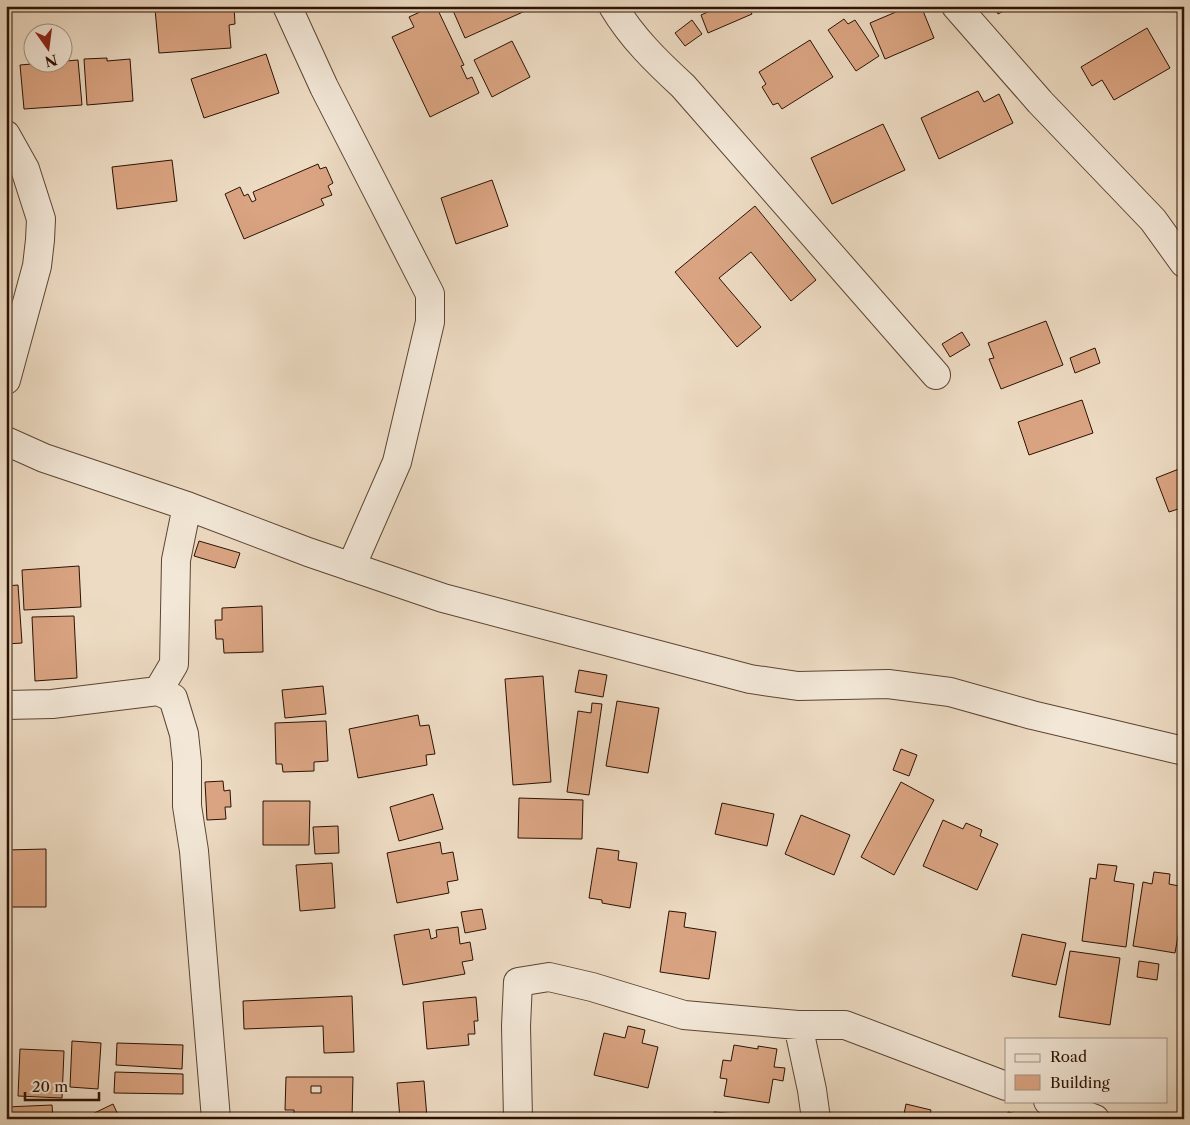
<svg xmlns="http://www.w3.org/2000/svg" width="1190" height="1125" font-family="'Libre Caslon Text',serif">
	<rect width="100%" height="100%" fill="#eddbc3"/>
	<filter id="stains"><feTurbulence type="fractalNoise" baseFrequency=".004" numOctaves="4"/><feColorMatrix values="0 0 0 0 .2 0 0 0 0 .09 0 0 0 0 .02 0 0 0 .5 -.17"/></filter>
	<radialGradient id="worn" r=".72"><stop offset=".6" stop-color="#630" stop-opacity="0"/><stop offset="1" stop-color="#630" stop-opacity=".3"/></radialGradient>
	<path fill="#daa482" stroke="#2c1203" fill-rule="evenodd" d="M202 6H234L235 24 229 25 231 48 159 53 155 9Z
		M433 6H436L464 65 461 66 467 79 472 77 479 93 430 117 392 37 414 27 409 17Z
		M451 6H534V7L465 38Z
		M721 6H748L752 14 708 33 701 15Z
		M910 6H921L934 38 885 59 870 23Z
		M994 6H1013L998 14Z
		M844 19 848 24 855 20 879 56 856 71 828 30Z
		M692 20 702 34 685 46 675 33Z
		M1147 28 1170 68 1114 100 1102 80 1092 86 1081 67Z
		M810 40 833 77 782 109 778 103 773 105 762 87 766 84 759 72Z
		M512 41 530 77 492 97 474 60Z
		M266 54 279 93 204 118 191 79Z
		M107 58V61L130 59 133 101 87 105 84 59Z
		M78 60 82 105 24 109 20 65Z
		M978 91 984 102 999 94 1013 123 939 159 921 118Z
		M883 124 905 170 832 204 811 158Z
		M172 160 177 201 117 209 112 167Z
		M318 164 320 169 326 167 333 183 328 186 332 195 321 199 324 205 244 239 225 194 240 187 244 196 248 194 252 202 256 200 253 192Z
		M492 180 508 226 456 244 441 198Z
		M755 206 816 280 791 301 751 252 719 278 761 327 737 347 675 272Z
		M1046 321 1063 365 1001 389 989 359 994 358 988 343Z
		M962 332 970 345 950 357 942 344Z
		M1095 348 1100 363 1075 373 1070 358Z
		M1082 400 1093 433 1029 455 1018 422Z
		M1184 467V507L1169 512 1156 478Z
		M199 541 240 553 235 568 194 556Z
		M79 566 81 607 24 610 22 570Z
		M18 585 22 643 6 644V586Z
		M262 606 263 652 224 653 223 639H216L215 620H222V608Z
		M74 616 77 678 35 681 32 617Z
		M579 670 607 675 603 697 575 692Z
		M543 676 551 782 513 785 505 679Z
		M323 686 326 714 285 718 282 690Z
		M617 701 659 708 648 773 606 766Z
		M592 703 602 704 589 795 567 792 578 711 591 713Z
		M418 715 420 726 429 725 435 754 426 755 427 765 358 778 349 729Z
		M326 721 328 761 314 762V771L283 772 282 764H276L275 723Z
		M901 749 917 755 909 776 893 770Z
		M223 781 224 791 230 790 231 807H225L226 819 207 820 205 782Z
		M901 782 934 800 894 875 861 857Z
		M433 794 443 829 399 841 390 807Z
		M519 798 583 800 582 839 518 838Z
		M263 801H310L309 845H263Z
		M722 803 774 814 767 846 715 834Z
		M801 815 850 835 834 875 785 854Z
		M943 820 963 829 966 823 982 830 980 836 998 844 977 890 923 866Z
		M338 826 339 853 315 854 313 827Z
		M440 842 442 854 453 852 458 880 447 882 449 893 397 903 387 853Z
		M597 848 619 851 618 860 637 863 630 908 602 903V900L589 898Z
		M46 849V907H6V850Z
		M332 863 335 908 300 911 296 865Z
		M1098 864 1117 866 1114 881 1134 884 1126 947 1082 941 1090 878 1096 879Z
		M1154 872 1170 874 1169 884 1184 887V902L1175 953 1133 946 1143 882 1152 884Z
		M482 909 486 929 465 933 461 912Z
		M669 911 686 913 684 927 716 932 709 979 660 972Z
		M458 927 460 944 470 942 473 960 462 962 465 974 403 985 394 935 429 929 431 939 437 937 436 930Z
		M1022 934 1066 943 1056 985 1012 976Z
		M1070 951 1120 958 1110 1025 1059 1017Z
		M1139 961 1159 964 1157 980 1137 977Z
		M352 996 354 1052 324 1053 323 1026 244 1029 243 1001Z
		M476 997 478 1021H474L475 1034H468L469 1045 427 1049 423 1002Z
		M628 1026 645 1030 642 1043 658 1047 648 1088 594 1075 604 1033 625 1038Z
		M72 1041 101 1043 98 1089 70 1087Z
		M117 1043 183 1045 182 1069 116 1065Z
		M734 1045 758 1049V1046L777 1049 774 1067 785 1068 783 1081 773 1079 769 1103 724 1096 727 1079 720 1078 723 1060 731 1061Z
		M20 1049 64 1051 62 1098 18 1096Z
		M115 1072 183 1074V1094L114 1093Z
		M286 1077H353L352 1118 294 1117V1110H285ZM311 1086H321V1093H311Z
		M424 1081 427 1118 400 1119 397 1083Z
		M113 1104 120 1119H82Z
		M906 1104 931 1110 929 1119H903Z
		M52 1105 53 1119H6V1107Z
		M714 1112 762 1116V1119H713Z
		M1008 1112 1020 1115V1119H1007Z"/>
	<g fill="none" stroke-linecap="round" stroke-linejoin="round">
		<defs>
			<path id="minor" d="M287 6 324 87 430 294V322L426 339 397 462 351 567
				M613 6C632 38 657 62 683 86L936 375
				M956 6 1040 102 1153 220 1184 263
				M6 135 25 169 41 219 40 240 37 266 6 380
				M6 441 44 458 187 506 308 552 443 598 750 679 798 686 888 684 950 692 1032 715 1184 751
				M187 506 176 560 174 664 158 691 173 698 184 734 187 762V806L194 851 216 1119
				M6 705 52 704 158 691
				M798 1025 812 1090 816 1119
				M1048 1101 1095 1119
				M518 1119 516 1026 518 982 549 977 592 987 684 1015 798 1025H845L1006 1086"/>
		</defs>
		<use href="#minor" stroke="#5c4433" stroke-width="30"/>
		<use href="#minor" stroke="#f3e8d8" stroke-width="28"/>
	</g>
	<rect width="1190" height="1125" fill="none" stroke="#eddbc3" stroke-width="25"/>
	<rect x="8" y="8" width="1175" height="1110" fill="none" stroke="#2c1203" stroke-width="2.5"/>
	<rect x="12" y="12" width="1165" height="1100" fill="none" stroke="#2c1203"/>
	<rect x="1005" y="1038" width="162" height="65" fill="#f3e8d8" stroke="#a39283"/>
	<rect x="1015" y="1054" width="25" height="8" fill="#f3e8d8" stroke="#a39283"/>
	<text x="1050" y="1062" font-size="15" fill="#2c1203">Road</text>
	<rect x="1015" y="1075" width="25" height="15" fill="#daa482" stroke="#a39283"/>
	<text x="1050" y="1088" font-size="15" fill="#2c1203">Building</text>
	<g transform="translate(48 48) rotate(166)"><circle r="24" fill="#f3e8d8" stroke="#a39283"/>
	<path d="M0-4L9 19L0 12L-9 19Z" fill="#8f2418"/>
	<text y="-8" font-size="14" font-weight="bold" text-anchor="middle" fill="#2c1203">N</text>
	</g>
	<path d="M25 1092v8h74v-8" fill="none" stroke="#2c1203" stroke-width="2.5"/>
	<text x="32" y="1092" font-size="15" fill="#2c1203" stroke="#f3e8d8" stroke-width="4" paint-order="stroke">20 m</text>
	<rect width="100%" height="100%" filter="url(#stains)"/>
	<rect width="100%" height="100%" fill="url(#worn)"/>
</svg>
